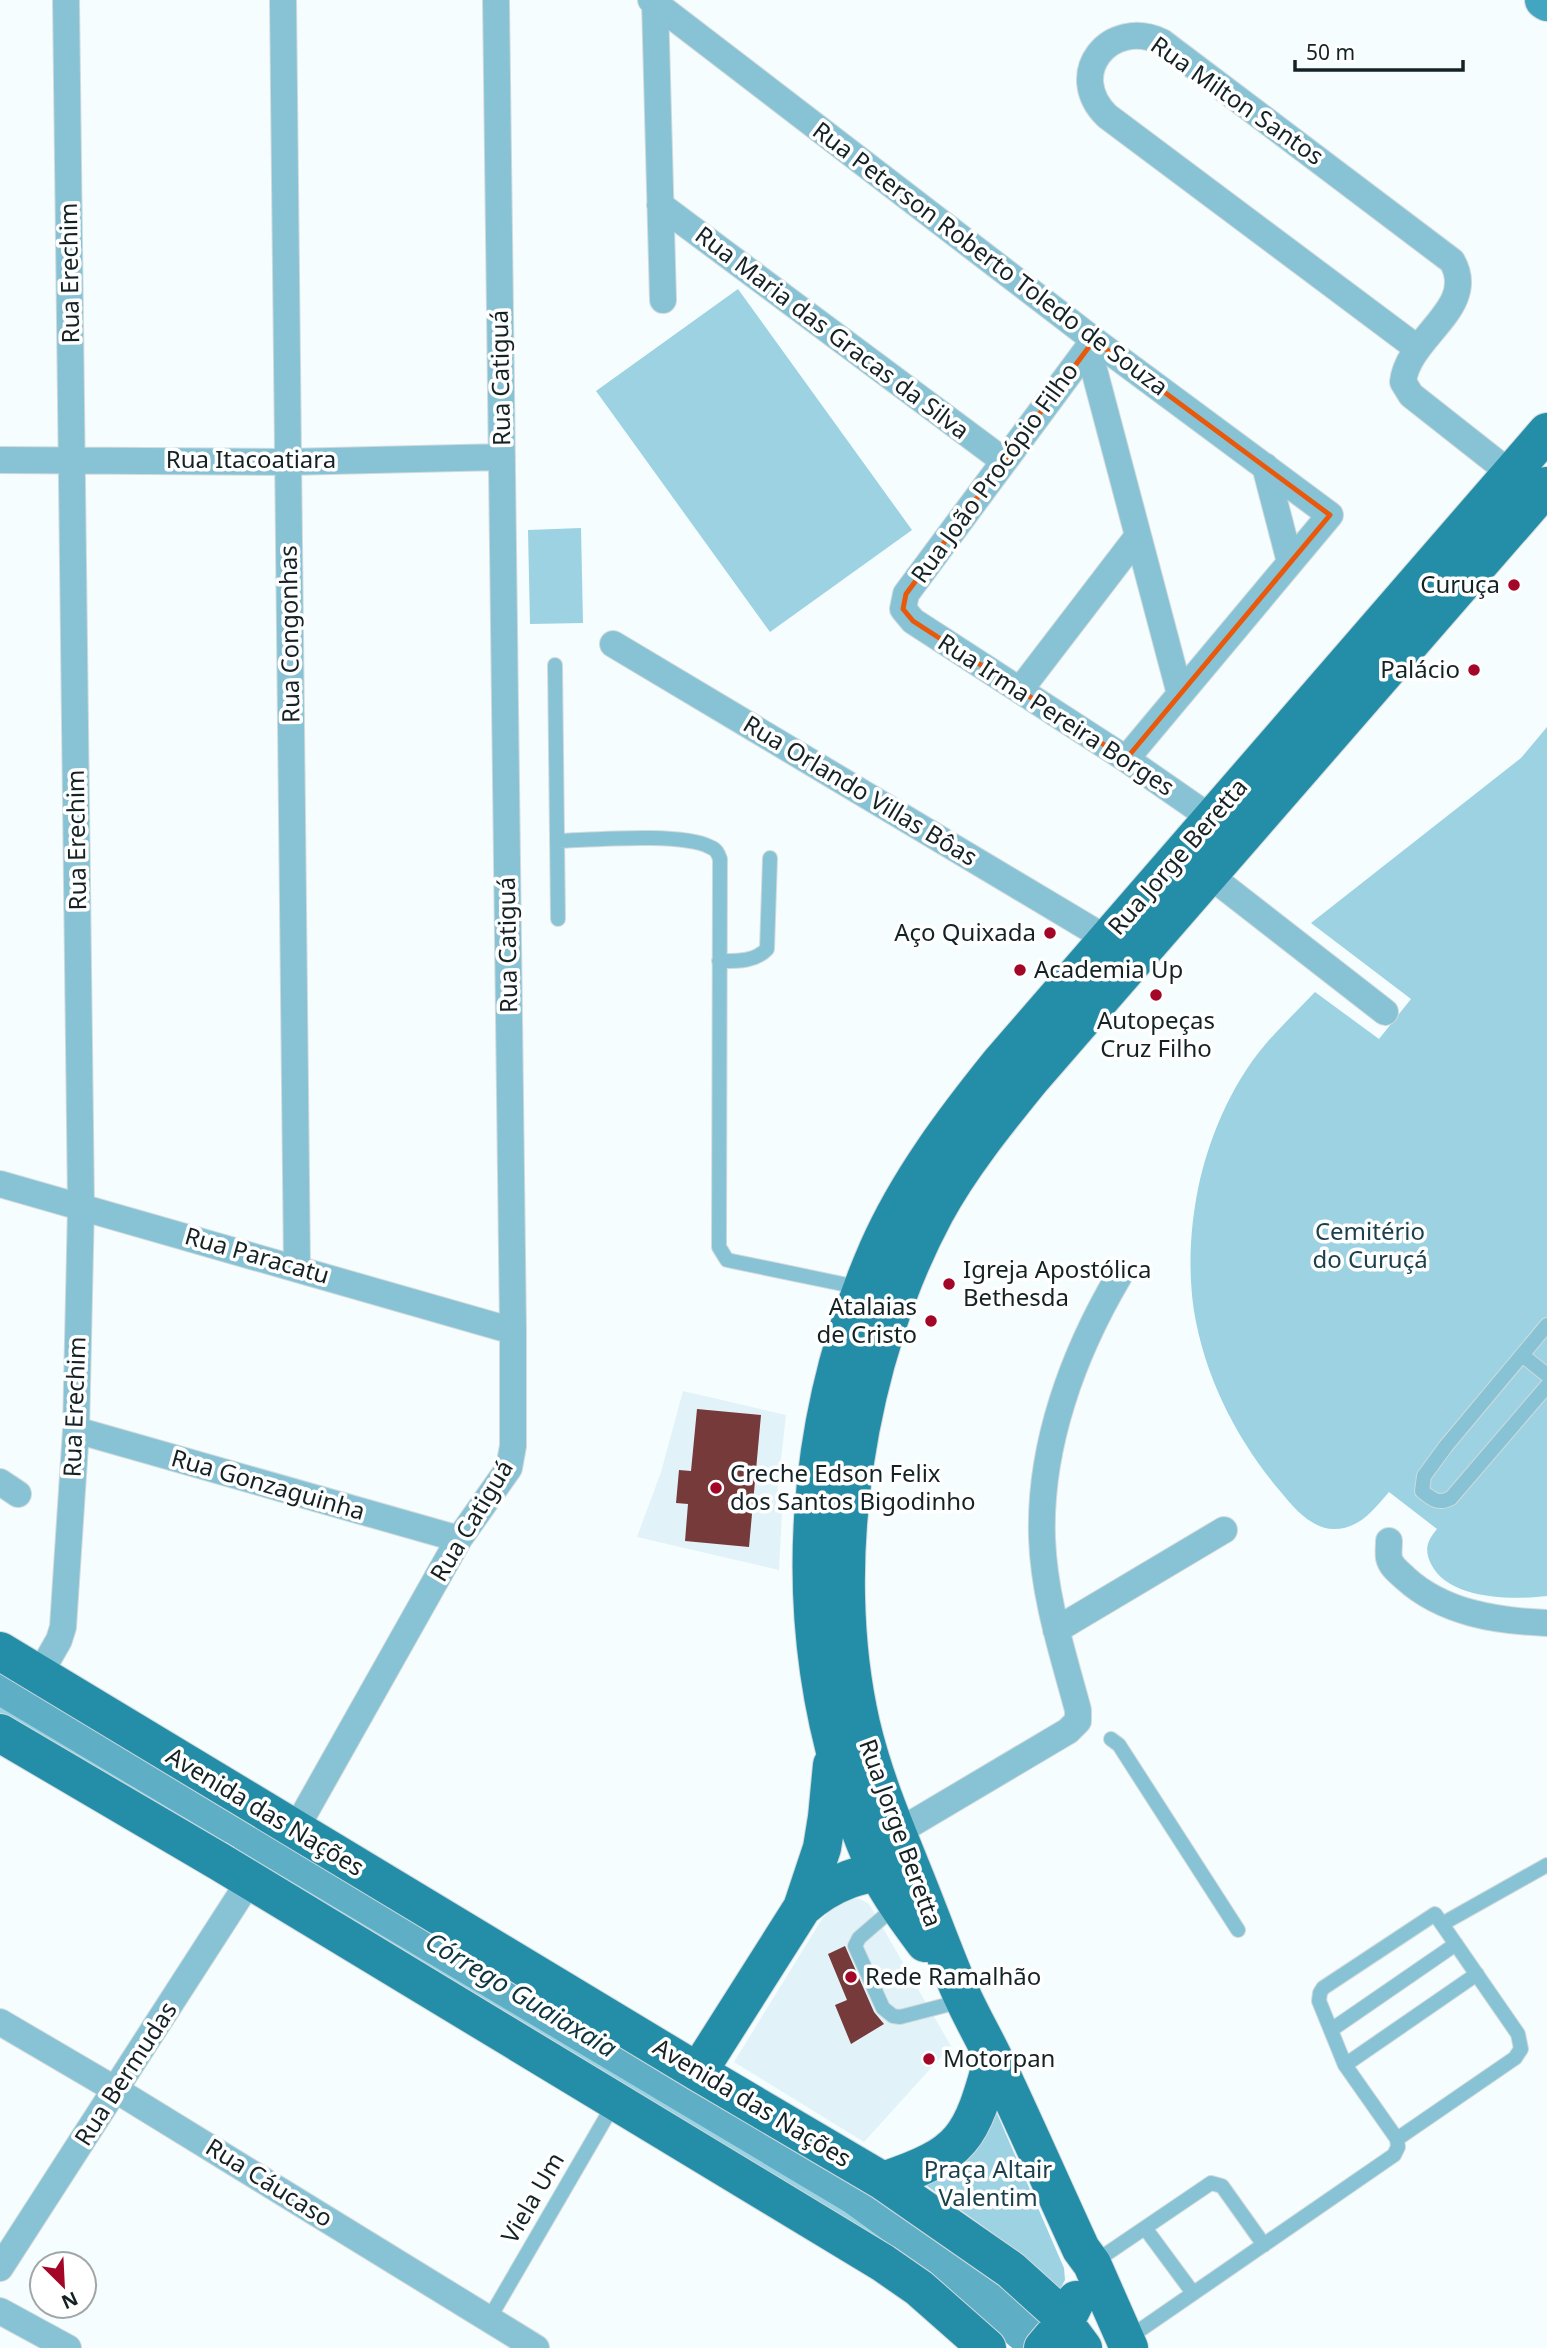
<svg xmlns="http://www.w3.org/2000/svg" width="1547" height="2348" font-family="'Noto Sans',sans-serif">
	<rect width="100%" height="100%" fill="#f5fdff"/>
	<path fill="#e1f3f9" d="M683 1391 786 1415 776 1504 782 1513 779 1570 637 1537 661 1472Z
		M849 1898 860 1899 869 1904 951 2046 864 2142 734 2062 822 1919 831 1909Z"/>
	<path fill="#9dd2e2" d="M738 289 912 530 770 632 596 391Z
		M581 528 583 623 530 624 528 530Z
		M1547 727V1596C1512 1600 1449 1600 1431 1564 1424 1549 1427 1541 1437 1529L1389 1492C1374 1509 1360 1529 1334 1529 1311 1529 1293 1507 1280 1491 1237 1440 1205 1378 1194 1311 1188 1271 1190 1229 1198 1189 1208 1140 1231 1085 1264 1046 1280 1027 1298 1010 1315 992L1379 1039 1411 999 1311 923 1521 758Z
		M0 1694 232 1832 223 1847 0 1713Z
		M240 1837 852 2203C909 2240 961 2282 1010 2329L996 2331 958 2296 232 1852Z
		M992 2102 1064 2268 1065 2280 1059 2291 1020 2253 923 2183Z"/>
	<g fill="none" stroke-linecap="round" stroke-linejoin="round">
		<path stroke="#5eaec6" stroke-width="40" d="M0 1684 856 2195 955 2267 1023 2331"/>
	</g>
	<path fill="#773a3a" d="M697 1409 761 1415 749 1547 685 1541 688 1504 676 1503 679 1470 691 1471Z
		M845 1946 874 2012 884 2024 851 2044 835 2005 847 2000 828 1954Z"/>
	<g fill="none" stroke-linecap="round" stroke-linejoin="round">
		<defs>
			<path id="lane" d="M555 665 558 919
				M557 841C591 840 682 832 710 847 716 849 718 853 720 859L719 1247 727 1260 862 1288
				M719 961C736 961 755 962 767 949L770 858
				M1547 1325 1446 1446 1424 1476 1422 1491C1432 1499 1438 1505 1451 1498L1547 1386
				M1522 1355 1547 1375
				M1111 1739 1119 1745 1238 1930
				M896 1906 859 1938 855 1946 883 2008 893 2016 900 2017 962 2001
				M1442 1924 1547 1865
				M1331 2030 1456 1944
				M1345 2065 1477 1974
				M1145 2228 1193 2293
				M1093 2263 1211 2183 1222 2186 1264 2245
				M489 2319 615 2102
				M1127 2339 1394 2155 1398 2147 1397 2139 1515 2058 1521 2049 1518 2034 1435 1914 1323 1988 1320 1993 1319 2001 1345 2065 1397 2139"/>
			<path id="street" d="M283 0 297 1268
				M651 0 1094 340 1330 515 1126 759
				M655 3 663 300
				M660 205 1004 461
				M1094 340 906 594 903 609 913 621 1126 759 1211 818
				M1088 347 1180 694
				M1417 348 1107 116C1064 74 1110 17 1162 42L1452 261C1479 308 1408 336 1403 382L1411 395 1510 473
				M0 460 288 462 502 457
				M1265 466 1290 562
				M613 644 1107 939
				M1020 690 1138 536
				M1209 875 1385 1012
				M0 1184 513 1331
				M76 1430 459 1539
				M0 1482 18 1494
				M1389 1541C1389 1547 1388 1553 1389 1558 1391 1567 1399 1572 1405 1578 1443 1613 1497 1621 1547 1623
				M1056 1630 1224 1530
				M39 1675 59 1640 63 1627 76 1430 81 1206 66 0
				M295 1830 459 1539 509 1468 513 1446V1331L496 0
				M896 1833 1068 1731 1078 1721V1710C1063 1654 1044 1597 1042 1538 1039 1446 1073 1354 1119 1276
				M0 2022 116 2090 536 2348
				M0 2268 250 1880
				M0 2311 68 2348"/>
			<path id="secondary" d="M1544 0 1547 2"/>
			<path id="primary" d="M0 1651 698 2072 883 2181 1011 2270 1054 2309 1083 2348
				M0 1733 220 1862 883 2263 919 2288 987 2348
				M802 1908C824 1888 872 1861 900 1880
				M925 1943C908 1920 891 1897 878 1872 864 1844 854 1813 844 1783 790 1607 805 1417 878 1249 908 1181 954 1120 1000 1063L1547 432
				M698 2072 802 1908 822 1848 827 1817 832 1765
				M883 2181C964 2154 971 2138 993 2058
				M1043 2348 1065 2322 1076 2300
				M1129 2348 1092 2264 1081 2249C1052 2186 1024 2122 994 2059 983 2036 970 2014 960 1991 945 1956 932 1920 918 1885 897 1832 874 1780 861 1724 824 1563 857 1358 935 1213 961 1165 997 1121 1031 1079L1547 486"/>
		</defs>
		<use href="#lane" stroke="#d1dadc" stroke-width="16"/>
		<use href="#street" stroke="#d1dadc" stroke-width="28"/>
		<use href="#secondary" stroke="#d1dadc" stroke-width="40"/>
		<use href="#primary" stroke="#d1dadc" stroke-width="40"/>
		<use href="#lane" stroke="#88c3d5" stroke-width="14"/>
		<use href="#street" stroke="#88c3d5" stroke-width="26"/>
		<use href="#secondary" stroke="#43a6c1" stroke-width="38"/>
		<use href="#primary" stroke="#248ea8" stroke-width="38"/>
	</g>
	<path fill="none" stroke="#e8590c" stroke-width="5" stroke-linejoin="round" d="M1094 340 1330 515 1126 759 913 621 903 609 906 594Z"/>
	<g fill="#a30626" stroke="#fff" stroke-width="2.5">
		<circle cx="1514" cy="585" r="7"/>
		<circle cx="1474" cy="670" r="7"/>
		<circle cx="1050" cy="933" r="7"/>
		<circle cx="1020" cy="970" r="7"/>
		<circle cx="1156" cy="995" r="7"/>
		<circle cx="949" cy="1284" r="7"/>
		<circle cx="931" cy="1321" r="7"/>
		<circle cx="716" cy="1488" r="7"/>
		<circle cx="851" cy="1977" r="7"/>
		<circle cx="929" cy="2059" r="7"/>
	</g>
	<g text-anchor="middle" stroke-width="7" stroke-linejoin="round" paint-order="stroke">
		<g font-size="24" fill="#142226" stroke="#fff">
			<text transform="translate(1237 101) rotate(35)" y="8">Rua Milton Santos</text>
			<text transform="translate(990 259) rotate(37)" y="8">Rua Peterson Roberto Toledo de Souza</text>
			<text transform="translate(70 273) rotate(-91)" y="8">Rua Erechim</text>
			<text transform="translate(832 333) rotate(37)" y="8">Rua Maria das Gracas da Silva</text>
			<text transform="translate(501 378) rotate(-91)" y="8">Rua Catiguá</text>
			<text x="251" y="468">Rua Itacoatiara</text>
			<text transform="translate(995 473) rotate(-54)" y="8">Rua João Procópio Filho</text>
			<text transform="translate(290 634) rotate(-91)" y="8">Rua Congonhas</text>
			<text transform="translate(1056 715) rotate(33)" y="8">Rua Irma Pereira Borges</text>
			<text transform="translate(860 791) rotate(31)" y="8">Rua Orlando Villas Bôas</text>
			<text transform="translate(77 840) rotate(-91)" y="8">Rua Erechim</text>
			<text transform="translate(1178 857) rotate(-49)" y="8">Rua Jorge Beretta</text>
			<text transform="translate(508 945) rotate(-91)" y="8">Rua Catiguá</text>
			<text transform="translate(257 1256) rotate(16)" y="8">Rua Paracatu</text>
			<text transform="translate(75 1407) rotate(-88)" y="8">Rua Erechim</text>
			<text transform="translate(268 1485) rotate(16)" y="8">Rua Gonzaguinha</text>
			<text transform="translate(472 1521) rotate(-59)" y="8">Rua Catiguá</text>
			<text transform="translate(265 1812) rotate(31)" y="8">Avenida das Nações</text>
			<text transform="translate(900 1833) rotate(70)" y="8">Rua Jorge Beretta</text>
			<text transform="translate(126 2074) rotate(-57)" y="8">Rua Bermudas</text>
			<text transform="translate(752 2103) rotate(31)" y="8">Avenida das Nações</text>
			<text transform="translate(269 2183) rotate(32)" y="8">Rua Cáucaso</text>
			<text transform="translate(533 2198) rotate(-60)" y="8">Viela Um</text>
		</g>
		<g font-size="24" fill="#142226" stroke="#fff" text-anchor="start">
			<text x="1500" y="593" text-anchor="end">Curuça</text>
			<text x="1460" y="678" text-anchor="end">Palácio</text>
			<text x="1036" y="941" text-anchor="end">Aço Quixada</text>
			<text x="1034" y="978">Academia Up</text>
			<text x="1156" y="1029" text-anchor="middle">Autopeças<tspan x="1156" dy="28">Cruz Filho</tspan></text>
			<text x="963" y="1278">Igreja Apostólica<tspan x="963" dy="28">Bethesda</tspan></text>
			<text x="917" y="1315" text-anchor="end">Atalaias<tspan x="917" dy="28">de Cristo</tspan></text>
			<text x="730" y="1482">Creche Edson Felix<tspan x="730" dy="28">dos Santos Bigodinho</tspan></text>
			<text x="865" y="1985">Rede Ramalhão</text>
			<text x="943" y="2067">Motorpan</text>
		</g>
		<g font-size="24" fill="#1b414c" stroke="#fff">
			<text x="1370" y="1240">Cemitério<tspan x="1370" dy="28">do Curuçá</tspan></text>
			<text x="988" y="2178">Praça Altair<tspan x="988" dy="28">Valentim</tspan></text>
		</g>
		<g font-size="26" font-style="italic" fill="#0f3540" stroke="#fff">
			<text transform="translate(521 1995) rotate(31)" y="9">Córrego Guaiaxaia</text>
		</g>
	</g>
	<g transform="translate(63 2285) rotate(156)"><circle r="33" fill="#ffffff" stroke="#a1a7a8" stroke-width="2"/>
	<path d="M0-5L12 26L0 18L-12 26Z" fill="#a30626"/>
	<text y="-10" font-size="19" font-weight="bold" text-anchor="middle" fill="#142226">N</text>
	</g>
	<path d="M1295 60v10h168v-10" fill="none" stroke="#142226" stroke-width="3.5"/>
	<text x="1306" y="60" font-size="21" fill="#142226" stroke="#ffffff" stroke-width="5" paint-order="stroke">50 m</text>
</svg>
